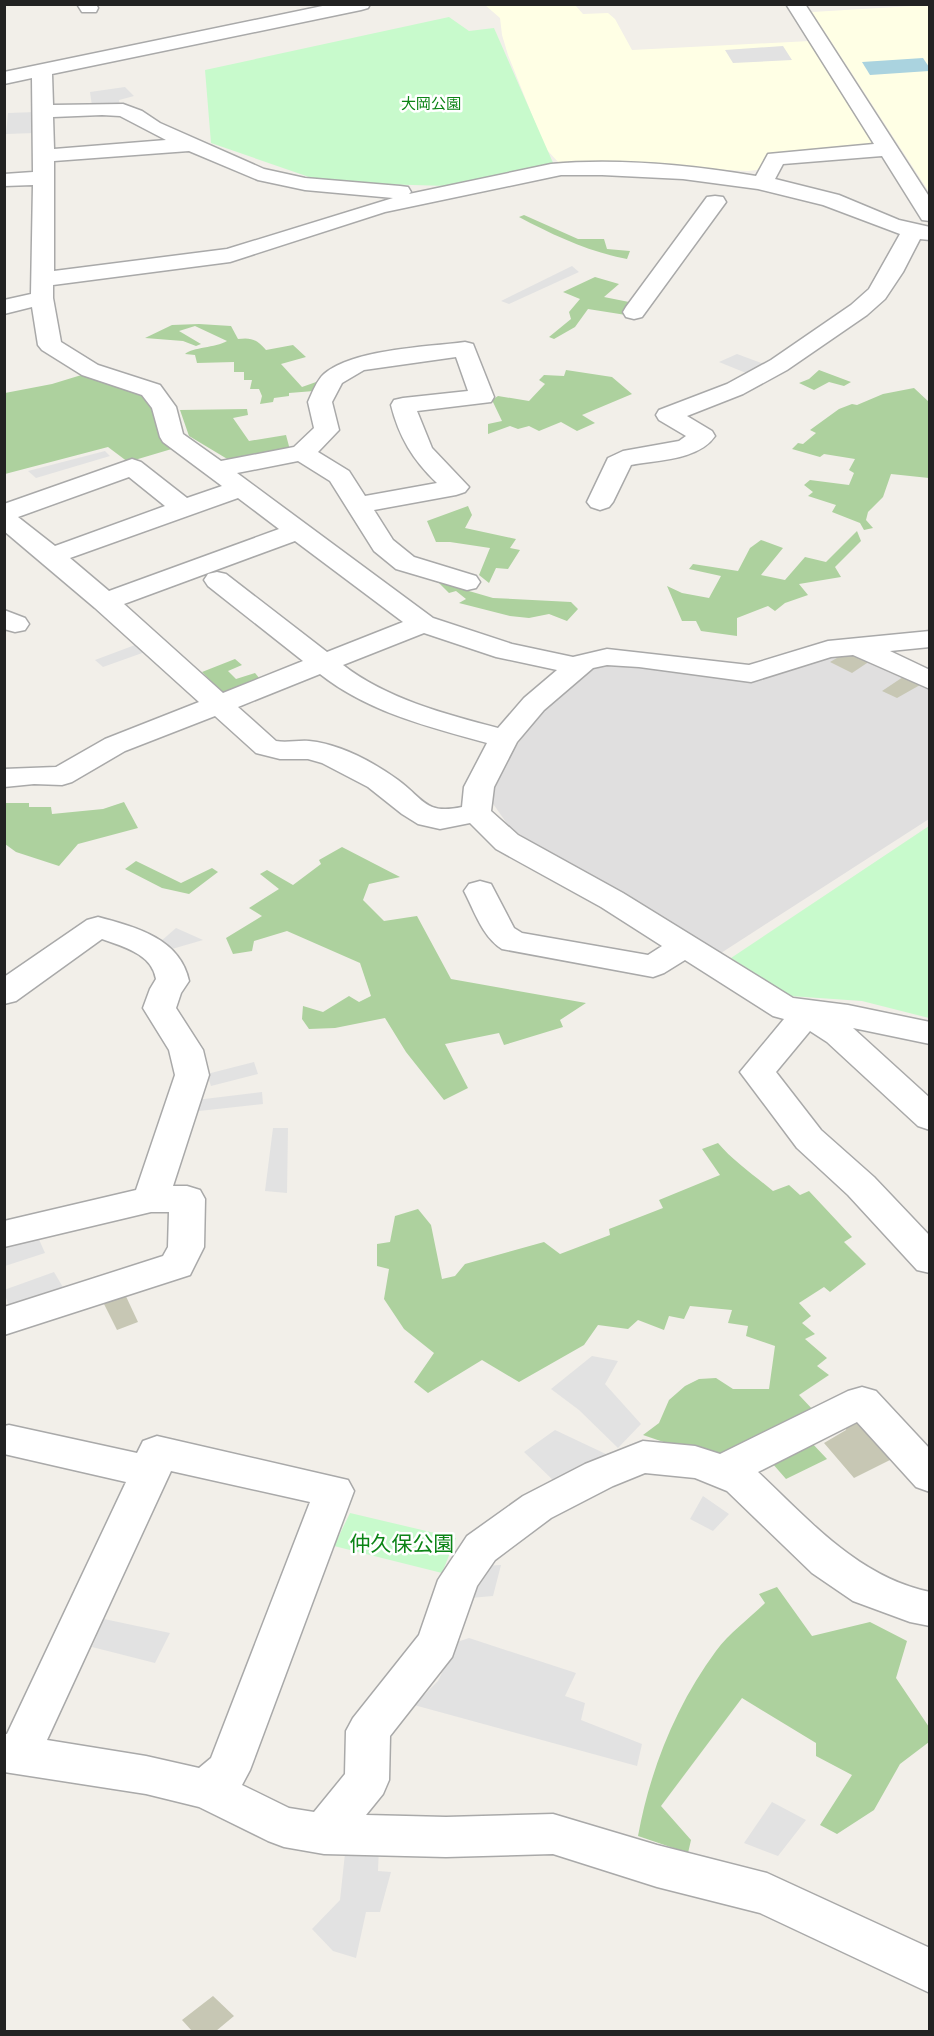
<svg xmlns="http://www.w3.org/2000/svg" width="934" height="2036" font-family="Rubik,'Noto Sans JP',sans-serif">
	<rect width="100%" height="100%" fill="#f2efe9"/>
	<path fill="#e0dfdf" d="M855 652 929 688V819L721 953 634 900 573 868 510 828 487 795 513 751 543 708 595 662 608 659 754 680 836 655Z"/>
	<path fill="#ffffe5" d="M485 5H575L583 14 608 13 615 19 632 50 810 41 877 146 771 154 757 170 748 171 569 162 560 164 547 150 538 130 508 55 502 35 500 18Z
		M929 5V192L812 12Z"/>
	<path fill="#c7c7b4" d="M842 655H861L870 661 852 673 830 662Z
		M903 677 920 685 897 698 882 691Z
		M123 1290 138 1322 117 1330 101 1298Z
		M865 1410 902 1454 854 1478 824 1443 846 1430 847 1418Z
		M213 1996 234 2016 216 2031H192L182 2020Z"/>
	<path fill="#add19e" d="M524 215 578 239H604L607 249 630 251 627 259C589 252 553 235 519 217Z
		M595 277 619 284 604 297 634 303 626 315 588 309 575 327 554 339 549 337 571 319 569 312 580 299 563 292Z
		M199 324 231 326 238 339C252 337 257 340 266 350L293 345 306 357 281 364 302 387 319 381 314 391 289 393V396L274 398 273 402 260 404 262 396 259 389H250L252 380H244V372H234V362L197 363 195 355 185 354C193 347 215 348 227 341L195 326 179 331 201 344 196 346 183 341 145 338 172 325Z
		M566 370 612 377 632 394 582 415 595 423 577 431 561 422 539 431 529 426 518 429 510 426 488 434V424L502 421 492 400 498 396 529 401 545 384 539 380 544 375 564 376Z
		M819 370 851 382 844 386 829 382 814 390 799 383 809 379Z
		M88 373 145 392 175 448 128 462 108 447 5 474V393L52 384Z
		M914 388 929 402V478L891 474 883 497 868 512 866 520 873 528 864 530 860 523 832 512 836 505 808 496 813 492 804 485 810 480 849 485 854 473 849 470 855 459 824 454 820 457 792 449 798 443 803 444 816 433 810 430 839 409 852 404 857 405 883 394Z
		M247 409 248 415 233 418 249 441 286 435 290 450 229 460 189 436 180 410Z
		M468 506 472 515 465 528 516 539 510 548 520 550 508 569 496 568 489 583 479 575 490 548 450 542H436L427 521Z
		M857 531 861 541 835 567 841 577 799 584 808 595 785 603 775 611 768 606 737 618V636L701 631 696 621H682L667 586 682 593 709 598 721 576 689 569 693 564 738 571 750 548 761 540 783 548 761 575 785 580 805 557 826 562Z
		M438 582 493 598 571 602 578 609 567 621 549 614 529 618 510 616 459 603 466 599 456 591 449 593Z
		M235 659 242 665 228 671 236 679 255 673 260 679 223 693 202 672Z
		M124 802 138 828 78 844 59 866 16 852 5 844V803H29V807H51L52 814 103 809Z
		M342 847 400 877 369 884 363 900 384 921 417 916 451 979 586 1003 560 1020 563 1027 504 1045 499 1033 445 1044 468 1088 444 1100 406 1052 385 1018 335 1028 309 1029 302 1019 303 1006 323 1012 349 996 359 1002 371 996 360 963 287 931 254 941 252 951 233 954 226 938 262 916 249 908 279 889 260 874 267 870 293 885 321 864 319 860Z
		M136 861 181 883 212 868 218 872 189 894 162 888 125 869Z
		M718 1143C733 1161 754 1175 773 1191L789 1185 800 1195 809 1191 852 1237 844 1242 866 1264 830 1292 824 1287 799 1303 811 1316 802 1323 815 1334 805 1339 827 1358 817 1366 829 1375 799 1395 815 1412 732 1457 690 1451 643 1435 659 1423 669 1400 685 1386 699 1379 716 1378 733 1389H769L775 1346 746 1336 748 1326 728 1323 732 1310 690 1306 684 1319 669 1316 664 1330 638 1320 628 1329 598 1325 584 1345 519 1382 482 1360 428 1393 414 1382 434 1353 404 1329 384 1299 389 1269 377 1266V1244L390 1242 395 1216 418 1209 431 1225 442 1279 455 1276 465 1264 544 1242 560 1254 610 1235 609 1229 663 1208 659 1200 720 1175 702 1149Z
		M810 1441 827 1459 786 1479 772 1463Z
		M777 1587 812 1636 870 1622 907 1641 896 1678 929 1727V1742L900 1764 874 1810 837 1834 820 1825 852 1775 816 1756V1743L742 1698 661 1806 691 1840 688 1853 638 1836C650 1770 676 1705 716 1651 729 1633 750 1618 765 1603L759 1594Z"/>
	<path fill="#c8facc" d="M449 17 469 31 494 28 554 165 448 186 377 184 312 178 211 143 205 70Z
		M929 826V1018L862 1001 790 996 731 958Z
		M350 1513 456 1538 442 1573 334 1546Z"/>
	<path fill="#e2e2e2" d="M783 46 792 60 733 63 725 50Z
		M125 87 134 96 119 100 120 106H92L90 92Z
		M36 112 34 133 6 134 8 113Z
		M572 266 579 272 509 304 501 301Z
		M737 354 767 365 751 375 719 362Z
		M105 451 110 456 36 478 28 471Z
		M135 645 145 652 103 667 95 660Z
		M176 928 203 940 172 949 160 942Z
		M254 1062 258 1074 211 1086 207 1074Z
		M262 1092 263 1104 199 1111 196 1100Z
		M273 1128H288L287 1193 265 1191Z
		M37 1235 45 1253 5 1266 4 1245Z
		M54 1272 64 1289 9 1308 4 1290Z
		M592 1356 618 1361 605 1384 641 1424 618 1448 579 1410 551 1389Z
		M555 1430 608 1455 558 1485 524 1452Z
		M703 1496 729 1514 713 1531 690 1519Z
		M501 1565 493 1596 470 1598 482 1566Z
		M104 1619 170 1633 155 1663 92 1647Z
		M469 1638 576 1673 565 1696 585 1703 581 1720 642 1744 637 1766 414 1705 438 1681 457 1642Z
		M772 1802 806 1820 778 1856 744 1843Z
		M346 1844 379 1846 378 1871 391 1872 380 1912H366L356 1958 333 1951 312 1929 340 1900Z"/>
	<path fill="#aad3df" d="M923 58 929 67V71L870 75 862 62Z"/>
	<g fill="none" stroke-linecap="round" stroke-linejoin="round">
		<defs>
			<path id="minor" d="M77 4H96L98 8 96 12H82Z
				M332 4H370L368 8 361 10 52 74 53 105 123 104 142 111 160 123 264 169 305 178 400 186 408 187 411 192 409 194 551 164C618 158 689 165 756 176L768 154 874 144 786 4H805L930 198V221L922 220 882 156 783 164 775 179 839 195 899 220 930 227V240L920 239 903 272 885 299 867 315 787 370 743 394 687 416 712 431 715 436C699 460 657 460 631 465L613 502 609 507 600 510 591 507 587 502 608 458 623 451 679 441 686 436 659 420 656 415 659 410 727 384 771 360 851 305 869 289 900 234 823 205 758 189 683 179 602 175H561L385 212 230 262 53 285V298L61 342 98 365 160 385 176 407 183 434 221 461 294 447 314 428 308 402C312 393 317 380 324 374 353 349 427 347 465 342L473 344 494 397 491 402 417 411 432 448 469 487 465 492 456 495 374 510 393 540 414 557 476 576 480 582 476 588 467 590 396 569 374 551 330 481 298 461 237 473 433 618 512 644 573 657 607 649 749 665 828 641 930 631V647L890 651 930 670V689L853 655 831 657 751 682 639 667 607 665 593 668 544 710 517 742 494 787 491 811 518 835 623 893 793 998 848 1005 930 1022V1044L853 1028 930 1098V1130L918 1126 827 1042 810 1031 776 1072 821 1130 874 1177 930 1236V1273L917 1270 848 1195 797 1148 740 1072 784 1019 773 1016 685 960 664 973 653 977 502 949C482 936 475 912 464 891L469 884 480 881 491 884 514 928 522 933 648 955 662 946 601 907 496 849 470 823 440 829 418 824 402 814 368 787 322 763 308 759H280L256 753 215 716 125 751 72 782 62 785 34 784 4 787V769L56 767 105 739 199 702 95 608 4 531V504L132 459 141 462 187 498 222 486 163 442 160 437 152 408 142 395 82 375 42 350 38 345 32 307 4 314V300L31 294 33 185 4 186V174L33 172 32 78 4 84V72ZM102 115 120 116 166 140 54 149 53 117ZM189 151 258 180 305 190 393 198 227 249 54 271V161ZM456 357 468 391 403 398 394 400 391 405C399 437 413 460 437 483L365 496 349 471 318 452 339 430 332 402 342 383 364 370ZM129 477 165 506 55 546 18 517ZM238 498 279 529 109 591 70 558ZM295 541 403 622 327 652 226 574 217 572 208 574 204 580 208 586 303 661 223 693 124 604ZM424 633 496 657 557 670 524 698 498 728C445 714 387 699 343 665ZM320 674C368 712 429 727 487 743L464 787 462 807C425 815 424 799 398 780 373 762 340 744 309 741 298 740 287 743 276 741L238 707Z
				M715 196 723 197 726 202 642 317 634 319 626 317 623 312 626 307 707 197Z
				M4 610 25 618 29 624 25 630 15 632 4 629Z
				M98 917C135 927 180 938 189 981L181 993 176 1008 203 1050 209 1075 173 1186H187L200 1190 205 1199 204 1247 190 1275 4 1335V1307L163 1256 168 1247 169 1212H151L4 1247V1221L136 1190 175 1075 169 1050 143 1008 150 989 156 979C152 954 124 947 102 939L16 1001 4 1004V977L87 920Z
				M862 1387 876 1391 930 1449V1492L916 1487 857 1422 758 1472C809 1520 858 1577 930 1592V1626L910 1622 853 1601 812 1573 727 1491 695 1478 645 1473 613 1486 551 1518 495 1560 477 1586 452 1657 390 1736 389 1780 383 1794 366 1815 446 1817 553 1814 657 1845 767 1873 930 1948V1993L760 1913 657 1887 553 1854 446 1857 324 1854 284 1847 268 1841 199 1807 146 1794 4 1772V1734H7L126 1482 4 1454V1426L9 1425 137 1453 143 1441 157 1436 348 1480 354 1491 250 1770 242 1785 289 1808 314 1812 345 1774 346 1731 353 1718 419 1635 438 1580 467 1536 523 1496 585 1464 643 1441 695 1446 720 1454 848 1391ZM171 1471 310 1502 211 1758 199 1768 146 1756 47 1740Z"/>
		</defs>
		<use href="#minor" stroke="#a9a9a9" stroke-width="3"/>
		<use href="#minor" fill="#fff" fill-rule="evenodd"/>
	</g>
	<g text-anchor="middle" stroke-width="5" stroke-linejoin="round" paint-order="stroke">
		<g font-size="15" fill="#0c8416" stroke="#fff">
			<text x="431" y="109">大岡公園</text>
		</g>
		<g font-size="21" fill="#0c8416" stroke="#fff">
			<text x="402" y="1551">仲久保公園</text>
		</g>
	</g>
	<rect width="934" height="2036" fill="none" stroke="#222222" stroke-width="12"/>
</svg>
